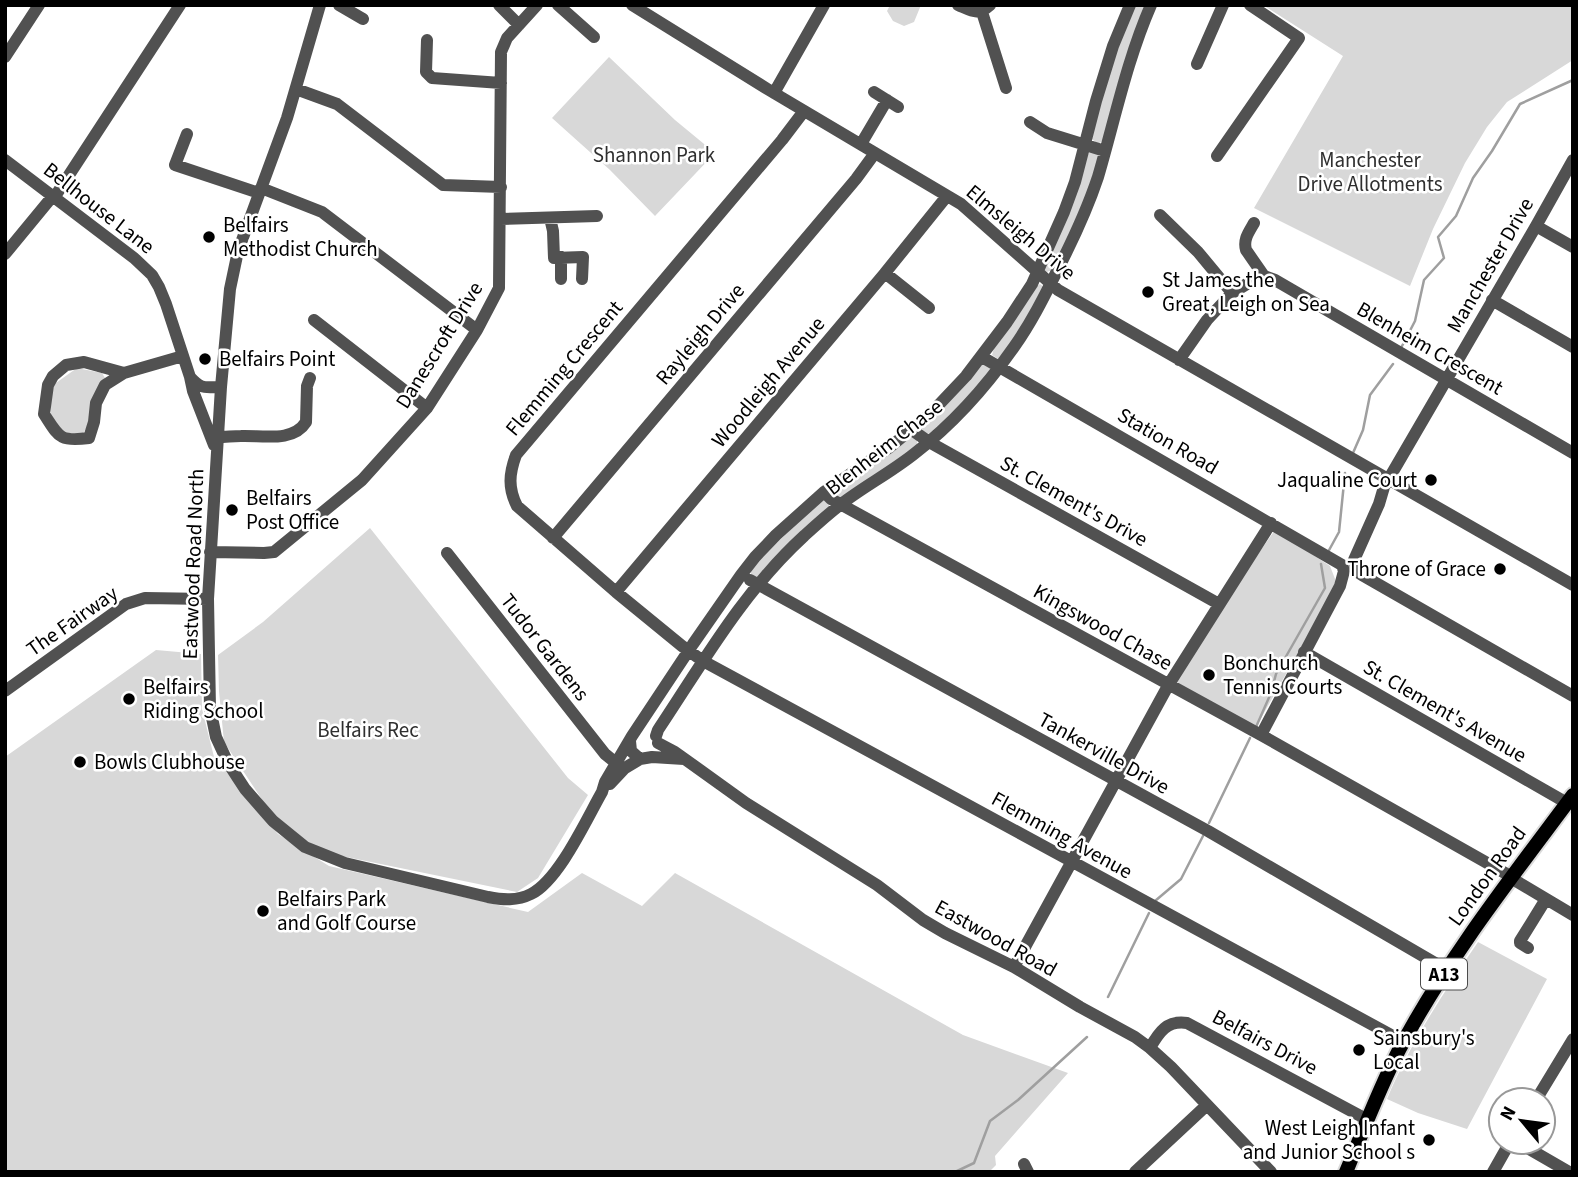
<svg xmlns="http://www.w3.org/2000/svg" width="1578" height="1177" font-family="'Source Sans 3',sans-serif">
	<rect width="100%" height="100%" fill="#fff"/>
	<path fill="#d8d8d8" d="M890 5H921L914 22 904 26 893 21 887 11Z
		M1133 5H1146L1104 140 1098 144 1092 139C1096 93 1118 48 1133 5Z
		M1263 5H1573V60L1507 102 1487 127 1465 163 1433 229 1410 286 1254 208 1343 56Z
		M609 57 675 120 715 153 655 216 610 170 552 118Z
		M1091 151 1099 155 1090 186 1074 228 1052 270 1047 272 1044 270 1087 155Z
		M1040 284 1044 287 1028 320 998 359 992 355 994 348 1037 286Z
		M983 363 991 369 960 407 933 431 928 434 923 432 922 428Z
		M77 368 102 373 105 378 91 422 83 433 72 437C45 423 50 410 53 385Z
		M911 436 917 439V446L841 499 833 494 834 491Z
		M825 500 829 504V507L758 577 751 576V568L820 501Z
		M370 528 568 778 588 795 538 878 517 892 327 853 278 824 224 742 219 691 218 655 263 622Z
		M1275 530 1330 566 1337 584 1256 727 1176 682 1222 605Z
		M156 650 201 654 202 709 214 757 278 834 329 866 528 912 582 873 642 906 675 873 963 1035 1068 1073 995 1156 996 1165 989 1172H5V757Z
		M1478 942 1547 979 1467 1129 1418 1113 1387 1099C1410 1043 1444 992 1478 942Z"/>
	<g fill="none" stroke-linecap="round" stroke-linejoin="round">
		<path stroke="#9f9f9f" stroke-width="2.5" d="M1401 348 1415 321 1424 280 1444 258 1438 237 1456 216 1473 178 1492 151 1520 104 1573 80
			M1353 453 1363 430 1370 395 1393 364
			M1328 552 1339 532 1345 473
			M1256 727 1271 693 1276 674 1325 588 1321 564
			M1209 823 1250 738
			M1155 901 1181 879 1203 836
			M1108 997 1149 913
			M955 1172 974 1163 990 1121 1018 1100 1087 1037"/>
		<defs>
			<path id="major" d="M1346 1172C1363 1131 1379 1089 1399 1050 1447 959 1512 877 1573 795"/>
		</defs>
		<use href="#major" stroke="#dbdbdb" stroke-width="18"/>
		<path stroke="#515151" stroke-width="12" d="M320 5 287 118 238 251 230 289 221 387 208 599 210 708 216 737 228 763 245 789 273 821 305 847 345 863 488 897C503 900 517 901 531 894 559 880 586 820 602 792L605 782 632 736 693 644 741 575 755 557 776 535 824 492 890 447 931 413 966 376 1007 322 1032 284 1064 212 1075 182 1096 101 1113 46 1130 5
			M339 5 363 19
			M499 5 519 25
			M558 5 594 37
			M632 5 769 90 961 204 1058 290 1573 585
			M958 5C972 11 978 16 990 5
			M982 12 1006 88
			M427 40 426 72 432 78 501 83
			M5 57 39 5
			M1197 64 1223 5
			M296 89 337 104 443 185 501 187
			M874 92 898 107
			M774 93 824 5
			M804 111 782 140 516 455C509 474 508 488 517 506L616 592 682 646 703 661 1404 1042
			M1030 122 1047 133 1105 151
			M187 134 175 165 259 193
			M861 144 887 100
			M1217 156 1299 38 1250 5
			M5 160 134 258 152 275 159 287 166 304 190 377 193 391 214 445
			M1573 160 1536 226 1384 487 1379 504 1354 560 1356 571 1362 575 1573 696
			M261 188 322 212 477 330
			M54 198 180 5
			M1160 215 1198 252 1232 293
			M550 218 553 231 554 258 583 257 582 279
			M501 219 597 216
			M1254 223C1249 232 1243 239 1246 250L1264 276
			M1536 226 1573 247
			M5 254 52 197
			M885 273 929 308
			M561 279V257
			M1492 300 1573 347
			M314 320 427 408
			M982 357 1342 565 1344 571 1340 586 1261 735
			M1179 360 1207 320 1232 293 1255 279 1264 276 1275 280 1573 453
			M124 373 84 362 66 365 53 376 48 385 44 414C59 437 59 442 89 438L94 422 96 403 105 385 124 373 183 356
			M190 377C202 390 204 387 221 387
			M912 430 929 442 1219 604
			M218 437C226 437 233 436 241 436 261 435 293 443 306 422L307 386 310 378
			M824 492 831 499 1261 735 1512 877
			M553 538 856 179 875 153
			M210 552 264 553 274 552 362 480 427 408 477 330 499 288 501 52 507 38 537 5
			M447 553 605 754 616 763
			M750 580 1208 831 1447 970
			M616 592 885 273 947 196
			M1304 652 1567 803
			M5 691 126 604 145 598 208 599
			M656 736 658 730C704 661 742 593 804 536 815 526 827 515 840 505 863 487 890 473 914 454 953 424 986 387 1014 347 1031 323 1043 299 1056 273 1072 242 1087 210 1098 177 1115 119 1127 60 1151 5
			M630 741 631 751 640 759 652 757 684 759
			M658 743 675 752 746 803 877 885 923 920 945 933 1014 967 1080 1007 1135 1037 1150 1048 1171 1067 1271 1172
			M610 784 625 768 640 759
			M1511 878 1573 915
			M1528 948 1520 943V941L1546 899
			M1014 967 1169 684 1271 523
			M1150 1048C1159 1032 1167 1020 1187 1023L1368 1120
			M1536 1100 1573 1039
			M1517 1142 1569 1172
			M1024 1164 1028 1172
			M1135 1172 1207 1105
			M1493 1172 1510 1142"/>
		<use href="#major" stroke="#000" stroke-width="14"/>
	</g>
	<g fill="#000" stroke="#fff" stroke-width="2.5">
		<circle cx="209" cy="237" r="7"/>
		<circle cx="1148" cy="292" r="7"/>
		<circle cx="205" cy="359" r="7"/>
		<circle cx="1431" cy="480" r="7"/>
		<circle cx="232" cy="510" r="7"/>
		<circle cx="1500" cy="569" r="7"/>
		<circle cx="1209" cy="675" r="7"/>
		<circle cx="129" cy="699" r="7"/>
		<circle cx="80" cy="762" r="7"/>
		<circle cx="263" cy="911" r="7"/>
		<circle cx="1359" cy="1050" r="7"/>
		<circle cx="1429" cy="1140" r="7"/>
	</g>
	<g text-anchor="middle" stroke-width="5" stroke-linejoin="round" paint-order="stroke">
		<rect fill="#fff" stroke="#4c4c4c" stroke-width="2" x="1421" y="958.5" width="46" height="31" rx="5"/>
		<g font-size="19" font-weight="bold" fill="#000">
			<text x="1444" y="981">A13</text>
		</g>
		<g font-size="21" fill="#2f2f2f" stroke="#fff">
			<text x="654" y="162">Shannon Park</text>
			<text x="1370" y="167">Manchester<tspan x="1370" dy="24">Drive Allotments</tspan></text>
			<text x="368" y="737">Belfairs Rec</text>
		</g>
		<g font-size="21" fill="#000" stroke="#fff">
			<text transform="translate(99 208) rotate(38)" y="7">Bellhouse Lane</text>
			<text transform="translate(1021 232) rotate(40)" y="7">Elmsleigh Drive</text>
			<text transform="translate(1490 265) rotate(-60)" y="7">Manchester Drive</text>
			<text transform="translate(700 334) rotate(-50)" y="7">Rayleigh Drive</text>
			<text transform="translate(439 345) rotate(-58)" y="7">Danescroft Drive</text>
			<text transform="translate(1430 348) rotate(30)" y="7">Blenheim Crescent</text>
			<text transform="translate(564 368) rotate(-50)" y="7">Flemming Crescent</text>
			<text transform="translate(768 382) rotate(-50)" y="7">Woodleigh Avenue</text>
			<text transform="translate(1168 441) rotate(30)" y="7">Station Road</text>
			<text transform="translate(884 447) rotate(-38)" y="7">Blenheim Chase</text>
			<text transform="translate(1074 501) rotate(29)" y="7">St. Clement's Drive</text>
			<text transform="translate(193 564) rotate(-88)" y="7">Eastwood Road North</text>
			<text transform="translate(72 621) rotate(-35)" y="7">The Fairway</text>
			<text transform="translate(1103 627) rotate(29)" y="7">Kingswood Chase</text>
			<text transform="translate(545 647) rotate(52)" y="7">Tudor Gardens</text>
			<text transform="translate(1445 711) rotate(30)" y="7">St. Clement's Avenue</text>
			<text transform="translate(1104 753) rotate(29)" y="7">Tankerville Drive</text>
			<text transform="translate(1062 835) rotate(29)" y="7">Flemming Avenue</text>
			<text transform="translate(1487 876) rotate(-54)" y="7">London Road</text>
			<text transform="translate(996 938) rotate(29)" y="7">Eastwood Road</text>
			<text transform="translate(1265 1042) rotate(28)" y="7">Belfairs Drive</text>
		</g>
		<g font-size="21" fill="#000" stroke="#fff" text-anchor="start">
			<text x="223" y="232">Belfairs<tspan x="223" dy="24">Methodist Church</tspan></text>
			<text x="1162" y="287">St James the<tspan x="1162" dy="24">Great, Leigh on Sea</tspan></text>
			<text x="219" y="366">Belfairs Point</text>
			<text x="1417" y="487" text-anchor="end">Jaqualine Court</text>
			<text x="246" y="505">Belfairs<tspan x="246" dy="24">Post Office</tspan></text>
			<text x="1486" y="576" text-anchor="end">Throne of Grace</text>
			<text x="1223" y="670">Bonchurch<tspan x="1223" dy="24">Tennis Courts</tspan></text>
			<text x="143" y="694">Belfairs<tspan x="143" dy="24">Riding School</tspan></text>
			<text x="94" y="769">Bowls Clubhouse</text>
			<text x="277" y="906">Belfairs Park<tspan x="277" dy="24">and Golf Course</tspan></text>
			<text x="1373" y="1045">Sainsbury's<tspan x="1373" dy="24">Local</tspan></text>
			<text x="1415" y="1135" text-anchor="end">West Leigh Infant<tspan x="1415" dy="24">and Junior School s</tspan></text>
		</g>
	</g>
	<rect width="1578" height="1177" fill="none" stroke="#000000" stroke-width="14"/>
	<g transform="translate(1522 1121) rotate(299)"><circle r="33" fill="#ffffff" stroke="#999999" stroke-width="2"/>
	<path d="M0-5L12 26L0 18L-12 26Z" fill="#000000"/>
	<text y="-10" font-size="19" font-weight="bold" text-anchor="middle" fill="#000000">N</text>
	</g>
</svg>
